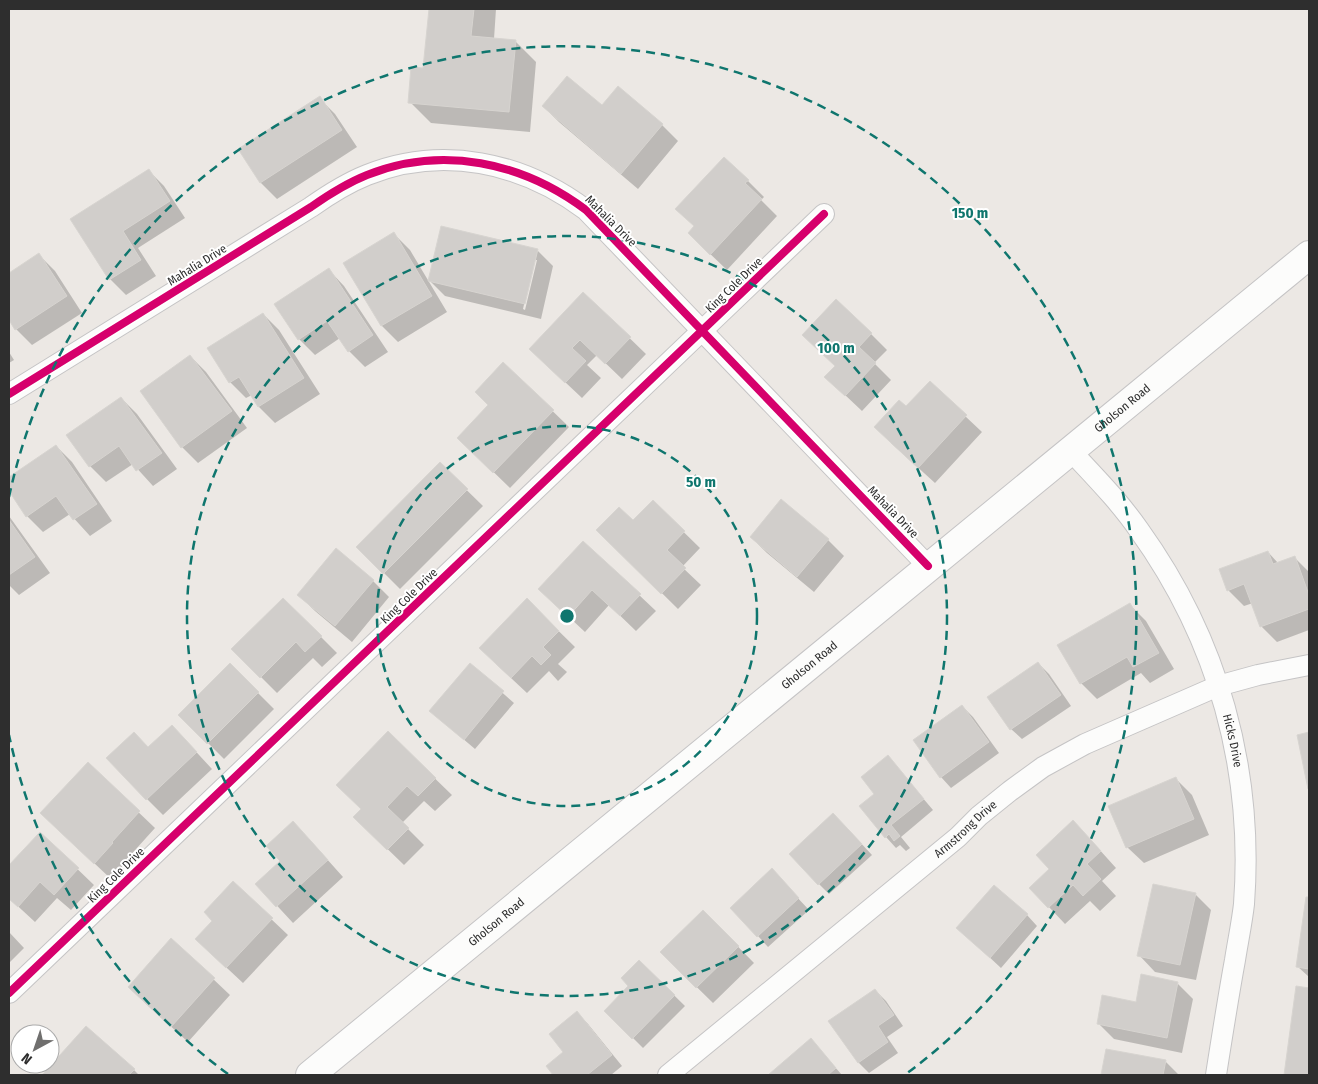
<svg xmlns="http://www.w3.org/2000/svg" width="1318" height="1084" font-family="'Fira Sans Condensed',sans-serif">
	<rect width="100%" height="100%" fill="#ece8e4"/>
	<path fill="#0003" fill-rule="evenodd" d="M430 9H496L494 39 515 41 536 62 530 132 431 123 410 102 425 69Z
		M618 88 662 125 678 141 638 189 559 122 543 106 602 107Z
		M319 98 335 114 357 147 277 199 261 183 240 149Z
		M148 170 164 186 185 218 138 248 156 276 126 295 110 279 72 220Z
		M748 181 764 197 761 200 777 216 727 270 705 249 696 227 677 209Z
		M394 234 410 250 447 312 398 342 382 326 345 263Z
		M537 250 553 266 541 319 445 296 429 280ZM534 260H537L525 310 523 309Z
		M39 255 55 271 82 313 32 345 16 329 9 317V274Z
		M328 269 344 286 388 352 365 367 349 351 340 338 315 355 299 339Z
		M583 293 646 354 622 379 597 355 587 365 601 378 582 398 547 365Z
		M263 314 279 330 320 394 275 423 259 407 252 395 246 398 230 382Z
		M871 334 887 350 874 363 891 380 862 411 826 377Z
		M9 352 14 360 9 363Z
		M190 356 206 372 247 428 198 463 182 447 142 392Z
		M503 363 569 427 510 488 475 454Z
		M930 383 982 432 935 483 891 443Z
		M121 398 137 414 177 469 153 486 133 464 106 482 90 466 68 436Z
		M56 446 72 462 112 521 90 536 70 514 43 532 27 516 9 489V478Z
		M440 464 483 506 400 589 358 547Z
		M653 502 700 548 682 567 701 585 678 609 598 530 633 522Z
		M9 516 50 573 19 595 9 585Z
		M751 537 828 540 844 556 814 592 767 553Z
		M583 542 656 611 636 631 609 605 585 632 556 605Z
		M1268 552 1278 563 1294 557 1309 572V630L1277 642 1261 626 1253 603 1244 606 1228 590Z
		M373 581 389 597 352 642 315 611 299 595Z
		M283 599 337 653 322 667 313 658 277 693 233 649Z
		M527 600 575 647 558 664 567 672 558 681 549 671 527 693 496 664Z
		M1130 605 1146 621 1174 669 1150 683 1141 673 1097 699 1081 683Z
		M1038 663 1049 674 1071 706 1022 739 1011 729Z
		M470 664 514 703 475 749 442 721Z
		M230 665 274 709 224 759 180 715Z
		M962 706 973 717 999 753 951 788 941 777Z
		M388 733 452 795 435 811 424 801 402 823 424 845 404 865 371 833Z
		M1309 734V789L1298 736Z
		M188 743 212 769 163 815 147 799 149 748Z
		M888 757 933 810 901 837 910 848 906 851 900 845 896 848 886 837 876 794Z
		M88 764 155 828 127 859 128 860 111 879 58 829Z
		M1176 779 1192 795 1209 835 1144 863 1127 847Z
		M844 825 872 855 829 894 819 884Z
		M40 833 94 885 71 910 57 898 35 922 9 898V867Z
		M1089 838 1116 868 1102 881 1116 896 1100 911 1090 901 1065 924 1031 888Z
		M309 839 343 877 293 923 257 884Z
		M782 881 809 910 768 947 758 936Z
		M233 883 288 935 243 983 213 955 214 921Z
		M1195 894 1211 910 1196 980 1155 972 1139 955Z
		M1307 898H1309V977L1297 966Z
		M703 911 754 963 713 1003 661 952Z
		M1027 915 1037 926 1001 968 958 928Z
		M9 932 24 948 9 963Z
		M172 940 230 995 188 1042 145 1003Z
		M639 961 685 1006 643 1048 606 1011 630 986Z
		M1177 983 1193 999 1182 1053 1114 1039 1098 1023Z
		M1297 988 1309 989V1075H1285Z
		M875 990 886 1001 903 1026 887 1037 898 1053 869 1073 859 1063 830 1022Z
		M577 1013 588 1024 622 1066 611 1075H555L548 1066 565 1053Z
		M86 1028 134 1070 139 1075H44Z
		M811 1040 842 1075H770Z
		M1107 1050 1165 1061 1179 1075H1103Z"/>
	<path fill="#d1cecb" stroke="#d7d4d0" d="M429 9H474L471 36 516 40 509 112 408 103 411 67 423 68Z
		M567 76 602 105 618 86 663 124 621 174 542 106Z
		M320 96 342 130 260 183 238 149Z
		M724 157 749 180 745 183 762 199 710 255 688 233 694 226 675 209Z
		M149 169 170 201 123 231 141 260 109 280 70 219Z
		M441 226 538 249 525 304 428 281Z
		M394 232 432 296 381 326 343 263Z
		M39 253 67 296 15 330 9 320V273Z
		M329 268 373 335 348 352 327 321 298 340 274 304Z
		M583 292 631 337 605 364 580 340 572 348 586 361 565 383 529 349Z
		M836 299 872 333 859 347 876 363 845 396 824 377 835 366 802 335Z
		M263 313 304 378 258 407 239 377 229 383 207 348Z
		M190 355 232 411 181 448 140 391Z
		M503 362 554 410 493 473 457 438 488 405 475 392Z
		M930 381 967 415 918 468 874 427 899 400 906 406Z
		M121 397 162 453 136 471 119 446 89 467 66 435Z
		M56 445 97 504 73 520 56 496 26 517 9 491V477Z
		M440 462 468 489 383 574 356 547Z
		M781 499 829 539 797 577 750 537Z
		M653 500 685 531 667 550 686 568 661 594 596 530 619 507 633 520Z
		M9 520 35 557 9 575Z
		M583 541 641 594 620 616 592 590 568 617 538 589Z
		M336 548 374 580 335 626 297 595Z
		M1268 551 1273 564 1295 556 1309 595V609L1260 627 1244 584 1227 591 1219 569Z
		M283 598 322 636 305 652 296 642 260 678 231 649Z
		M527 598 559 631 543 647 551 655 541 665 532 656 511 678 479 648Z
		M1130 603 1159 653 1133 667 1127 657 1080 684 1057 645Z
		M1038 662 1061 695 1010 730 987 697Z
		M230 663 259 692 207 744 178 715Z
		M470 663 504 691 464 740 429 711Z
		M962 705 989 742 940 778 913 740Z
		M172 725 197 752 146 800 106 758 134 732 148 747Z
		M388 731 436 778 418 796 407 786 387 807 409 828 387 850 353 817 361 809 336 785Z
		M1309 732V789H1308L1297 735Z
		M888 755 924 799 891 825 900 836 894 841 889 834 885 838 859 806 874 794 861 777Z
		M88 762 140 811 112 842 113 843 94 864 40 813Z
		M1176 777 1194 819 1126 848 1108 806Z
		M833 813 862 844 818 885 789 854Z
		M1073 820 1101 851 1087 864 1101 879 1083 896 1073 885 1048 908 1029 888 1049 869 1036 855Z
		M293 821 328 860 276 907 255 884 280 861 266 846Z
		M40 832 79 868 54 895 40 882 18 907 9 899V865Z
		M772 868 799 898 757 937 730 908Z
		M233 881 273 918 226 968 195 939 212 921 204 912Z
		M1153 884 1196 893 1180 965 1137 956Z
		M994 885 1028 914 990 958 956 928Z
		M1306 897H1309V969L1296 967Z
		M703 910 739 946 696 988 660 952Z
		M171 938 215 978 171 1027 128 987Z
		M639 960 675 995 632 1039 604 1011 628 986 621 978Z
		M1141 974 1178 982 1167 1038 1097 1024 1102 995 1136 1002Z
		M1296 986 1309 988V1075H1284Z
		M875 989 894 1015 878 1026 888 1042 858 1063 828 1021Z
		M577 1011 612 1055 587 1075H553L546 1066 563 1052 549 1034Z
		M86 1026 135 1069 129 1075H42Z
		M811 1038 836 1068 828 1075H768Z
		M1106 1049 1166 1060 1163 1075H1101Z"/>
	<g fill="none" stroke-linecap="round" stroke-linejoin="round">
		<defs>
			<g id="street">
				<path d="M9 394 311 207C328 195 347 183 367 175 442 145 522 162 586 210L928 566"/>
				<path id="s1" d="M1070 450C1094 476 1119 501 1139 530 1218 640 1254 769 1244 904 1242 922 1238 941 1235 960 1228 998 1222 1037 1216 1075"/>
				<path d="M9 993 824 214"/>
				<path id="s2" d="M668 1075 958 837 979 816 1010 791 1043 767 1085 744 1218 686 1258 675 1309 665"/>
			</g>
			<g id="secondary">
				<path id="s3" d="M310 1075 1309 255"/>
			</g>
		</defs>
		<use href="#street" stroke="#c5c4c5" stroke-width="22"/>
		<use href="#secondary" stroke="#c5c4c5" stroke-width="30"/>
		<use href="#street" stroke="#fcfcfb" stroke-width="20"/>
		<use href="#secondary" stroke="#fcfcfb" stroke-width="28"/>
		<defs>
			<path id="cycleway" d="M9 394 311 207C328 195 347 183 367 175 442 145 522 162 586 210L928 566
				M9 993 824 214"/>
		</defs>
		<use href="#cycleway" stroke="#fff" stroke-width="11"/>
		<use href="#cycleway" stroke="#d6006c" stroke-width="8"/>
	</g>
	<g fill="none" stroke="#0f766e" stroke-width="2.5" stroke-dasharray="9 6">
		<circle cx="567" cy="616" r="190"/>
		<circle cx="567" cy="616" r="380"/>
		<path d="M228 1074A570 570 0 0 1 9 735M9 497A570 570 0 1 1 906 1074"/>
	</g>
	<g text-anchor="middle" stroke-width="4" stroke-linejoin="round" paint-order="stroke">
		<g font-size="12" fill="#2e2e2e" stroke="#fff">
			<text transform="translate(611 221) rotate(45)" y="4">Mahalia Drive</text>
			<text transform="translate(197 265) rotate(-32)" y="4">Mahalia Drive</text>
			<text transform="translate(734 285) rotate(-44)" y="4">King Cole Drive</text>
			<text dy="4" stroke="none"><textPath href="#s3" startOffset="1051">Gholson Road</textPath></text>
			<text transform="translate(893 512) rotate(46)" y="4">Mahalia Drive</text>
			<text transform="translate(409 596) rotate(-44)" y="4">King Cole Drive</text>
			<text dy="4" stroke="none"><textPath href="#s3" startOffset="646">Gholson Road</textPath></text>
			<text dy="4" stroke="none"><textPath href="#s1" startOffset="338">Hicks Drive</textPath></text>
			<text dy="4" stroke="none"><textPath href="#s2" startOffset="386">Armstrong Drive</textPath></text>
			<text transform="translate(116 875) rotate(-44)" y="4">King Cole Drive</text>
			<text dy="4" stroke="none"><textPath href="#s3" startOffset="241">Gholson Road</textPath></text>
		</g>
	</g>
	<circle cx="567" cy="616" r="8" fill="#0f766e" stroke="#fff" stroke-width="2.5"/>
	<g font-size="15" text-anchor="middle" font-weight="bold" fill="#0f766e" stroke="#fff" stroke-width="4" stroke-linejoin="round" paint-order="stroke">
		<text x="970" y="218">150 m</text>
		<text x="836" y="353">100 m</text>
		<text x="701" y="487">50 m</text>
	</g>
	<rect width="1318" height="1084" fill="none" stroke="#2e2e2e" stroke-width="20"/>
	<g transform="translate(35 1049) rotate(220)"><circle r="24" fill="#ffffff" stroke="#ababab"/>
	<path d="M0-4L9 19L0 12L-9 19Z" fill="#706f6e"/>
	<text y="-8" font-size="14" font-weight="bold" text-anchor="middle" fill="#2e2e2e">N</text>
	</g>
</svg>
